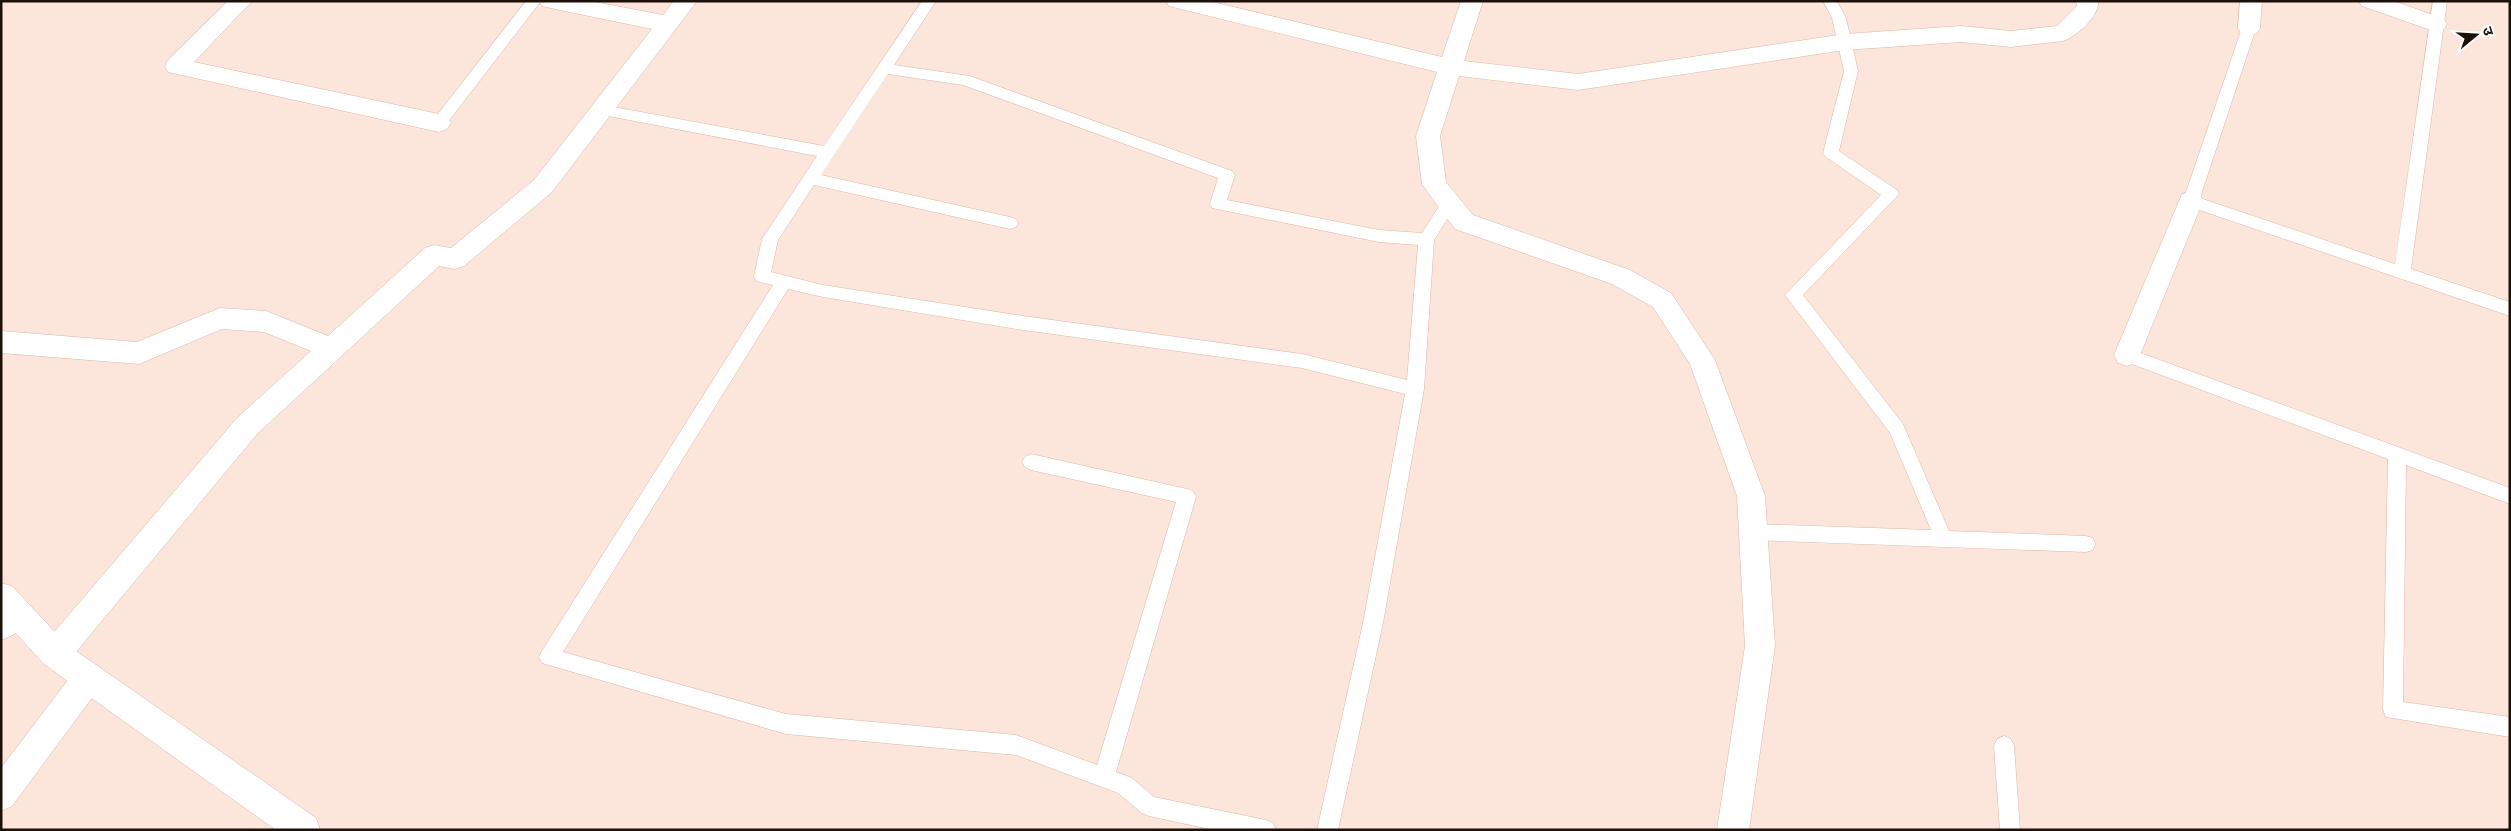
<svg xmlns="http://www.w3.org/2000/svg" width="2511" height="831" font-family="'PT Sans Narrow','Noto Sans Devanagari',sans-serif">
	<rect width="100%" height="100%" fill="#fce5da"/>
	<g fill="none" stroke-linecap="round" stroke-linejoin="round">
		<defs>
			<path id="lane" d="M526 1H541L444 127H434L431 123 434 119Z
				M922 1H936L894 65 970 76 1232 171 1235 175 1227 200 1379 230 1422 233 1443 200H1455L1457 204 1434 240 1424 389 1383 623 1338 830H1317L1363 623 1405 394 1302 368 1023 330 823 297 788 289 563 652 786 714 1016 735 1097 765 1176 502 1031 470 1025 467 1022 462 1025 457 1031 454 1187 489 1193 491 1196 497 1116 772 1132 778 1154 797 1266 820 1273 823 1276 830H1214L1149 816 1142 813 1118 793 1016 755 786 734 542 663 539 657 542 651 773 285 756 281 754 276 762 239 817 156 603 115 598 114 596 110 598 106 603 105 824 146ZM888 74 963 85 1218 178 1210 204 1212 208 1379 242 1418 245 1407 380 1302 354 1023 316 823 285 771 272 778 240 814 185 1010 229 1016 227 1018 223 1016 219 1010 217 821 175Z
				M1823 1H1837L1846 18 1858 71 1839 151 1897 190 1899 194 1803 295 1903 424 1949 531 2086 536 2093 538 2095 544 2093 550 2086 552 1753 540 1746 538 1744 532 1746 526 1753 524 1931 530 1890 433 1785 295 1881 195 1826 157 1823 153 1844 71 1832 18Z
				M2433 1H2447L2411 269 2510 302V316L2185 205 2183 201 2242 28 2249 23 2254 25 2256 28 2200 198 2395 264Z
				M2127 348 2510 488V504L2406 465 2403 702 2510 717V737L2386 717 2383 710 2388 459 2121 360 2119 355 2121 350Z
				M2004 736 2011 739 2014 746 2020 830H2000L1994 746 1997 739Z"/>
			<path id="street" d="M228 1H252L194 62 439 114 447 117 451 123 447 129 439 132 168 72 165 66 168 60Z
				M539 1H590L663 15 674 1H697L552 192 464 266 455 269 439 266 257 434 66 664 55 668 44 664 40 654 44 644 237 418 311 351 264 332 222 329 139 364 1 353V331L137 342 220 308 266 311 328 336 425 248 434 245 451 248 534 180 652 29 550 8 542 6Z
				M1166 1H1209L1442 57 1461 1H1483L1464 61 1578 74 1845 34 1961 26 2011 31 2057 26 2077 6 2076 1H2098C2100 16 2076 37 2063 41L2011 47 1961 42 1845 50 1578 90 1459 76 1440 136 1446 182 1473 215 1630 270 1671 293 1715 360 1765 496 1775 646 1749 830H1717L1745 646 1737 496 1690 364 1653 307 1612 284 1455 229 1422 184 1416 136 1437 72 1177 8 1169 6Z
				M2240 1H2262L2260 28 2257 33 2249 36 2241 33 2238 28Z
				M2359 1H2394L2444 19 2447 24 2444 29 2436 32 2362 6Z
				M2191 192 2200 194 2203 201 2140 355 2136 363 2127 366 2118 363 2114 355 2179 201 2182 194Z
				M18 600 29 604 33 614C27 628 15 635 1 640V609Z
				M89 662 100 667 104 677 100 687 12 806 1 811V768L78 667Z"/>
			<path id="secondary" d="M1 583 12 586 66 644 316 818 320 830H276L44 664 1 617Z"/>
		</defs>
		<use href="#lane" stroke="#dbb6a5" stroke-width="1"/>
		<use href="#street" stroke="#dbb6a5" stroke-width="1"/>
		<use href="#secondary" stroke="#dbb6a5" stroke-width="1"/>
		<use href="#lane" fill="#fff" fill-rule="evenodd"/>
		<use href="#street" fill="#fff" fill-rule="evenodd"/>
		<use href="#secondary" fill="#fff" fill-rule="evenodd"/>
	</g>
	<rect width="2511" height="831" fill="none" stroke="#1c1009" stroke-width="5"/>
	<g transform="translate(2476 35) rotate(72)" stroke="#ffffff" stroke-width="4" paint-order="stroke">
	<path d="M0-4L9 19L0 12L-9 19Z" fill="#1c1009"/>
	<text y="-8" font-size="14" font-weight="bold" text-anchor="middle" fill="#1c1009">उ</text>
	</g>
</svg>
